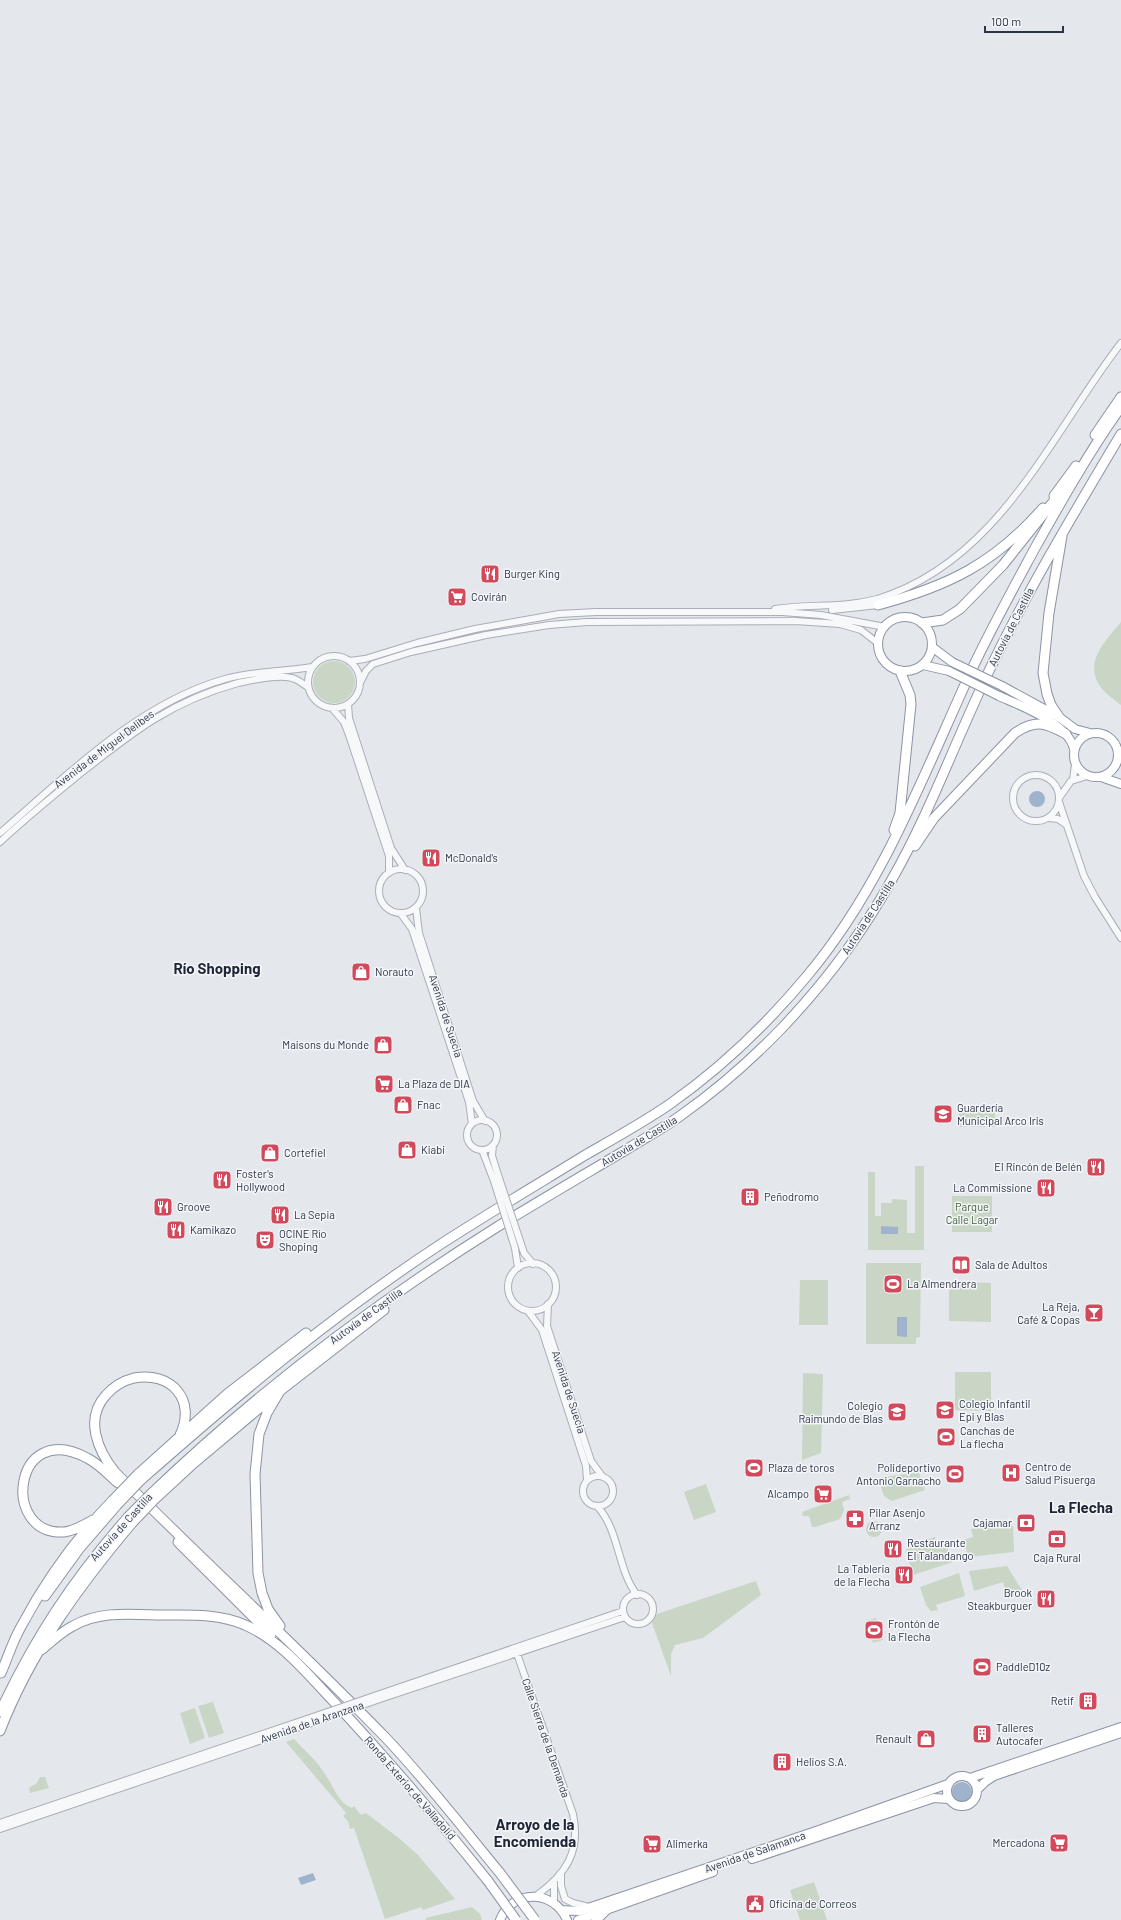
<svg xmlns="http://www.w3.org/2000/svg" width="1121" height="1920" font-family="Barlow,sans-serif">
	<rect width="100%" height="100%" fill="#e4e7ec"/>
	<path fill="#c9d6c5" d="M1121 622V705C1114 699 1104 693 1100 686 1083 662 1107 639 1121 622Z
		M313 682a21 21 0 1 1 42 0a21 21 0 1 1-42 0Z
		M959 1105H995V1127H959Z
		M915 1166H924V1250H868V1172H875V1216H881V1203H892V1199L907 1200V1233H915Z
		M952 1196H992V1232H952Z
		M866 1263H921L920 1337 916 1338V1344H866Z
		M800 1280H828V1325H799Z
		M949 1282 991 1283V1322L949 1321Z
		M955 1372H991V1411L955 1410Z
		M803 1373 823 1374 821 1453 802 1460Z
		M919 1472 925 1490 892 1501 884 1496 878 1478Z
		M706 1484 716 1512 694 1520 684 1492Z
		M849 1495 850 1499 842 1502 844 1510 840 1519 815 1527H812L809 1516H803L802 1512Z
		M866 1529a8 8 0 1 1 16 0a8 8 0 1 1-16 0Z
		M1013 1526 1014 1552 968 1557 964 1540 973 1537 971 1529Z
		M935 1537 939 1548 947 1547 953 1562 913 1575 906 1551 908 1545Z
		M1007 1566 1023 1592 1006 1594 1003 1582 974 1591 969 1571Z
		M959 1573 965 1596 936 1605 938 1610 931 1611 926 1605 920 1587Z
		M756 1581 761 1595 703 1638 675 1645 671 1654V1676L652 1623 657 1614Z
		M876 1618 883 1640 873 1643 866 1621Z
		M213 1702 224 1733 209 1738 198 1706Z
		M195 1708 205 1738 190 1744 180 1713Z
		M294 1739C304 1750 317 1761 325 1774 333 1785 338 1803 352 1808L354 1806 361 1815 366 1813 400 1839 418 1855 455 1899 423 1910 421 1907 385 1919 354 1828 350 1829 348 1821 343 1816 346 1813 286 1742Z
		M40 1777H45L49 1788 30 1793 29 1788 37 1783Z
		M814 1882 827 1920H800L790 1890Z
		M472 1907 480 1914 482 1920H426V1918Z"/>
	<path fill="#9fb4cc" d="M1029 799a8 8 0 1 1 16 0a8 8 0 1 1-16 0Z
		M881 1226 898 1227V1234H881Z
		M897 1317H907V1337L897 1336Z
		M952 1792a10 10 0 1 1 20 0a10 10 0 1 1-20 0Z
		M313 1873 316 1880 301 1885 298 1878Z"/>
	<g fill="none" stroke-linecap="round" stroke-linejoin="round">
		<defs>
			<path id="tertiary" d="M775 609C808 604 844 608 877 599 999 562 1050 435 1121 343
				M832 610 878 605
				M308 682a26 26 0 1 1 52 0a26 26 0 1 1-52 0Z
				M349 661 365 659 417 643 475 629 559 614 596 612H782L821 615 885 627
				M360 683 366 671 373 664 411 652 486 635 549 625 587 622 795 621 840 624 861 630 879 644
				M348 704 349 718 391 848 405 870
				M332 708 344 722 349 735 389 856V873
				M1013 798a23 23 0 1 1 46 0a23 23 0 1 1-46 0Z
				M1073 780 1075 764
				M1059 798 1071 781 1087 776
				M1059 802 1084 876 1095 897 1121 938
				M1049 818 1058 819 1067 825
				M0 833C66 776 139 703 225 679 254 671 283 672 312 667
				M0 842C26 818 54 795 81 773 134 731 172 701 238 683 253 680 282 673 295 679 300 681 304 685 308 687
				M379 891a22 22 0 1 1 44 0a22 22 0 1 1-44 0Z
				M416 908 419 933 473 1101 485 1121
				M401 914 412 929 469 1102 472 1124
				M467 1135a15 15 0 1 1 30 0a15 15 0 1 1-30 0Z
				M493 1145 492 1156 499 1178
				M482 1150 494 1181
				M521 1244 524 1253 533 1264
				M515 1248 518 1268
				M508 1287a24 24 0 1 1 48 0a24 24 0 1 1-48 0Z
				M548 1304 547 1326 591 1461 602 1476
				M528 1311 542 1330 586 1466 587 1480
				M583 1491a15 15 0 1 1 30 0a15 15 0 1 1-30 0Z
				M597 1506C620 1531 617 1569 637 1595
				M623 1609a15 15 0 1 1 30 0a15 15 0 1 1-30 0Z
				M515 1648 573 1814C581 1852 566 1874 536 1896
				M374 1696 623 1611
				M377 1700 625 1617
				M0 1823 307 1719
				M0 1829 309 1724
				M561 1874V1886L565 1899 573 1903 589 1907
				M554 1883V1903"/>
			<path id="trunk" d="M878 644a27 27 0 1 1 54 0a27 27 0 1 1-54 0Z
				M932 647 952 662
				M923 665 949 671
				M1002 686 1059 717 1075 729 1090 733
				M999 696C1021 706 1068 723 1074 749
				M1074 755a22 22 0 1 1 44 0a22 22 0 1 1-44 0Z
				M1101 777 1121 784
				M947 1791a15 15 0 1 1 30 0a15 15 0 1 1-30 0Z
				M970 1778 1121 1727
				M977 1790 985 1782 994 1776 1121 1733
				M752 1859 934 1798 948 1799
				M561 1910 579 1911 591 1907 816 1831 948 1784
				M500 1920C512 1889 554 1889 567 1920
				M578 1920 713 1872"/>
			<path id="motorway" d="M1095 435 1121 397
				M1054 496 1076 466
				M878 605C948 586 994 564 1043 508
				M922 623 943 620 960 609 1003 565 1061 492
				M1059 717 1051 705 1047 694 1043 673 1049 613 1062 536
				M894 830 900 813 911 704 910 695 900 671
				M915 846 934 818 1015 733C1036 719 1045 723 1066 734
				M180 1435C197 1400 171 1371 134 1378 122 1381 113 1387 106 1395 84 1419 98 1451 115 1472 204 1562 297 1646 385 1737 426 1780 462 1827 500 1873
				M138 1474 227 1394 306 1333
				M141 1480C236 1396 334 1314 441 1244 489 1213 538 1184 587 1154 615 1138 644 1122 670 1104 721 1068 767 1024 807 976 883 886 924 773 973 667 992 627 1014 587 1035 548 1062 500 1089 452 1121 407
				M152 1493C256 1393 374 1304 497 1227 539 1201 582 1176 624 1151 643 1139 662 1129 680 1116 717 1090 750 1061 781 1029 824 984 861 935 891 881 929 815 955 742 988 673 1027 591 1074 513 1121 434
				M155 1499 194 1463 275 1395
				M93 1520C84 1525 74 1531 64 1532 0 1536 13 1418 87 1458 99 1464 108 1474 118 1483
				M178 1542 271 1635
				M45 1596 79 1549 117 1505
				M280 1626 268 1609 262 1593 258 1573 255 1474 259 1434 267 1413 280 1391 384 1310
				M41 1650C51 1642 61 1632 73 1626 99 1611 130 1614 159 1615 187 1615 219 1613 245 1625 282 1641 309 1676 336 1704 389 1761 439 1820 488 1881
				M1 1673C8 1657 13 1640 22 1625 46 1580 77 1537 113 1500
				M0 1712C35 1637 73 1580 128 1517
				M0 1731C30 1653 79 1586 132 1523
				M596 1920 608 1908"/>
		</defs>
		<use href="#tertiary" stroke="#a9aeb7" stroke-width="8"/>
		<use href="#trunk" stroke="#8b94a3" stroke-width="10"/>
		<use href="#motorway" stroke="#8b94a3" stroke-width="11"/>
		<use href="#tertiary" stroke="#f7f8fa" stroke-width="6"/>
		<use href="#trunk" stroke="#fff" stroke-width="8"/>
		<use href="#motorway" stroke="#fff" stroke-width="9"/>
		<defs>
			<path id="tertiary-bridge" d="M499 1178 521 1244
				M494 1181 515 1248
				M307 1719 374 1696
				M309 1724 377 1700"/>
			<path id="trunk-bridge" d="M952 662 1002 686
				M949 671 999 696"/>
			<path id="motorway-bridge" d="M113 1500 138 1474
				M117 1505 141 1480
				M128 1517 152 1493
				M132 1523 155 1499
				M500 1873 535 1920
				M488 1881 516 1920"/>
		</defs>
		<use href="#tertiary-bridge" stroke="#a9aeb7" stroke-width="8" stroke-linecap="butt"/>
		<use href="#trunk-bridge" stroke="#8b94a3" stroke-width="10" stroke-linecap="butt"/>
		<use href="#motorway-bridge" stroke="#8b94a3" stroke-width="11" stroke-linecap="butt"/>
		<use href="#tertiary-bridge" stroke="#f7f8fa" stroke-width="6"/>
		<use href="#trunk-bridge" stroke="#fff" stroke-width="8"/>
		<use href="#motorway-bridge" stroke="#fff" stroke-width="9"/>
	</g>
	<defs>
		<symbol id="restaurant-square" viewBox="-11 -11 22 22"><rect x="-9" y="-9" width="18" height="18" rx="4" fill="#d1495b" stroke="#f4f6f9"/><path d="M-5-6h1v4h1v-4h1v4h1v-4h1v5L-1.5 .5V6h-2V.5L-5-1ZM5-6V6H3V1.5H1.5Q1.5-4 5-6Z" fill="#fff"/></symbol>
		<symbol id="supermarket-square" viewBox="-11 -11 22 22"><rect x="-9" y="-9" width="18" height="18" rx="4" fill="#d1495b" stroke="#f4f6f9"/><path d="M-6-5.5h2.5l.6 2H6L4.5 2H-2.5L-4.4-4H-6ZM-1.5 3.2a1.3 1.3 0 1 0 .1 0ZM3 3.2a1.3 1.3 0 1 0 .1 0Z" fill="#fff"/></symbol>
		<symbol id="shop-square" viewBox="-11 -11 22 22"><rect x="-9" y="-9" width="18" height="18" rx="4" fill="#d1495b" stroke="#f4f6f9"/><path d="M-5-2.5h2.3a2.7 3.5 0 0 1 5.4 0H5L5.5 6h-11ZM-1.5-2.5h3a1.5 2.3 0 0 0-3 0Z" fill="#fff"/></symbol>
		<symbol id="school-square" viewBox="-11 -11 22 22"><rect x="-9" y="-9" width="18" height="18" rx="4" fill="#d1495b" stroke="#f4f6f9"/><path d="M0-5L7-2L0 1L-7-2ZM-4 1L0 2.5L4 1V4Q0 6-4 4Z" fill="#fff"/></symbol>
		<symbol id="building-square" viewBox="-11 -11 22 22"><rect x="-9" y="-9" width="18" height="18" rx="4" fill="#d1495b" stroke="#f4f6f9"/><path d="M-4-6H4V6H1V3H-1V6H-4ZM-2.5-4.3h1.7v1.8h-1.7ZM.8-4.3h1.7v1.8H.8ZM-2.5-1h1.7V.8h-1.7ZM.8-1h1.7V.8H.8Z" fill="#fff"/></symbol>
		<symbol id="theatre-square" viewBox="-11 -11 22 22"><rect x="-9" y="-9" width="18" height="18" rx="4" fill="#d1495b" stroke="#f4f6f9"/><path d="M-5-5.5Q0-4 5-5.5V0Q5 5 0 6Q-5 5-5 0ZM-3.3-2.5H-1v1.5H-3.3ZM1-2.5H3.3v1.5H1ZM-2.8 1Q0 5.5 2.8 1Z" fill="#fff"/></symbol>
		<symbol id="library-square" viewBox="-11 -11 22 22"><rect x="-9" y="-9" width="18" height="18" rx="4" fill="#d1495b" stroke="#f4f6f9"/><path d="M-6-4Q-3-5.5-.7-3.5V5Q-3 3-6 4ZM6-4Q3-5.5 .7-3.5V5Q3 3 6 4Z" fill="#fff"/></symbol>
		<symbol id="stadium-square" viewBox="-11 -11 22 22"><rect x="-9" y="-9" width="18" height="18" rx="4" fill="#d1495b" stroke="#f4f6f9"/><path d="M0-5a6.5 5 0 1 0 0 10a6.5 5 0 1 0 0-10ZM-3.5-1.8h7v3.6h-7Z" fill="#fff"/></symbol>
		<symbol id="bar-square" viewBox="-11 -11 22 22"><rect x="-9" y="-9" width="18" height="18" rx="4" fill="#d1495b" stroke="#f4f6f9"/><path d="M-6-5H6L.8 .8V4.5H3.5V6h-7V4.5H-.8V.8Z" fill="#fff"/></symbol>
		<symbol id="hospital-square" viewBox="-11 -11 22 22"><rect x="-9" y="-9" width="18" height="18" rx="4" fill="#d1495b" stroke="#f4f6f9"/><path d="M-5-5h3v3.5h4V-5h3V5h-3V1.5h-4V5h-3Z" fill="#fff"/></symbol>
		<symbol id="pharmacy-square" viewBox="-11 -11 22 22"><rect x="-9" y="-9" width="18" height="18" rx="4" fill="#d1495b" stroke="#f4f6f9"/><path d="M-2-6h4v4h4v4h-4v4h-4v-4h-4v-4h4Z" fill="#fff"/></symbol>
		<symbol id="bank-square" viewBox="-11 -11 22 22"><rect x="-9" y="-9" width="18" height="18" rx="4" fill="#d1495b" stroke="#f4f6f9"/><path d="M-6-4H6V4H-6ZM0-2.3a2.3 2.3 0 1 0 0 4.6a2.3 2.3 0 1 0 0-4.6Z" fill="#fff"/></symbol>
		<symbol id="civic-square" viewBox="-11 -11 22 22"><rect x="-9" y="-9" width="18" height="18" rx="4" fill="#d1495b" stroke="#f4f6f9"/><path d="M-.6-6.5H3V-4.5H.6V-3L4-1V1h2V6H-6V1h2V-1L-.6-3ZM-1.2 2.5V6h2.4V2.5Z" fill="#fff"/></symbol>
	</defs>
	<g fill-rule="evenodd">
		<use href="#restaurant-square" x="479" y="563" width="22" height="22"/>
		<use href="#supermarket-square" x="446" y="586" width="22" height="22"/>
		<use href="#restaurant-square" x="420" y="847" width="22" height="22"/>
		<use href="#shop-square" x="350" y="961" width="22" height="22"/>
		<use href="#shop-square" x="372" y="1034" width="22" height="22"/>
		<use href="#supermarket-square" x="373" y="1073" width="22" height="22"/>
		<use href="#shop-square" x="392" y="1094" width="22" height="22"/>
		<use href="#school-square" x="932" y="1103" width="22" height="22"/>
		<use href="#shop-square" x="396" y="1139" width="22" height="22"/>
		<use href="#shop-square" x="259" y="1142" width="22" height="22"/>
		<use href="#restaurant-square" x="1085" y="1156" width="22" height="22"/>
		<use href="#restaurant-square" x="211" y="1169" width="22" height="22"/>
		<use href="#restaurant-square" x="1035" y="1177" width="22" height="22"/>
		<use href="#building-square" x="739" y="1186" width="22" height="22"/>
		<use href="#restaurant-square" x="152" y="1196" width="22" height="22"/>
		<use href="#restaurant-square" x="269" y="1204" width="22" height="22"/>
		<use href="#restaurant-square" x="165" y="1219" width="22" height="22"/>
		<use href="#theatre-square" x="254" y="1229" width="22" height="22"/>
		<use href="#library-square" x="950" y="1254" width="22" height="22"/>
		<use href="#stadium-square" x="882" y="1273" width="22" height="22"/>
		<use href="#bar-square" x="1083" y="1302" width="22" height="22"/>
		<use href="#school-square" x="934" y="1399" width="22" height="22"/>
		<use href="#school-square" x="886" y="1401" width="22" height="22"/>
		<use href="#stadium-square" x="935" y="1426" width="22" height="22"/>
		<use href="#stadium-square" x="743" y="1457" width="22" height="22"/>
		<use href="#hospital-square" x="1000" y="1462" width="22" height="22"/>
		<use href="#stadium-square" x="944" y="1463" width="22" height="22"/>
		<use href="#supermarket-square" x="812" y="1483" width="22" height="22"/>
		<use href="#pharmacy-square" x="844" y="1508" width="22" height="22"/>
		<use href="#bank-square" x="1015" y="1512" width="22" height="22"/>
		<use href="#bank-square" x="1046" y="1528" width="22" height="22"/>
		<use href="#restaurant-square" x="882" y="1538" width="22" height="22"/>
		<use href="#restaurant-square" x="893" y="1564" width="22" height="22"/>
		<use href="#restaurant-square" x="1035" y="1588" width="22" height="22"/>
		<use href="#stadium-square" x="863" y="1619" width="22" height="22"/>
		<use href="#stadium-square" x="971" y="1656" width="22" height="22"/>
		<use href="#building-square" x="1077" y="1690" width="22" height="22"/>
		<use href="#building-square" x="971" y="1723" width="22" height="22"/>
		<use href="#shop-square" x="915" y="1728" width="22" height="22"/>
		<use href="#building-square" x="771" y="1751" width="22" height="22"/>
		<use href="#supermarket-square" x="1048" y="1832" width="22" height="22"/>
		<use href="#supermarket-square" x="641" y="1833" width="22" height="22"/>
		<use href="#civic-square" x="744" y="1893" width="22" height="22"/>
	</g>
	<g text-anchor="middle" stroke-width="3" stroke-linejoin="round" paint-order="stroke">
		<g font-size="11" fill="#2b3445" stroke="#f4f6f9" text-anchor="start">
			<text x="504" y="578">Burger King</text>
			<text x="471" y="601">Covirán</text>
			<text x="445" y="862">McDonald's</text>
			<text x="375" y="976">Norauto</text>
			<text x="369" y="1049" text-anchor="end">Maisons du Monde</text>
			<text x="398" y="1088">La Plaza de DIA</text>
			<text x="417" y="1109">Fnac</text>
			<text x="957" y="1112">Guardería<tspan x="957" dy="13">Municipal Arco Iris</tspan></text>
			<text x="421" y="1154">Kiabi</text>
			<text x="284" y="1157">Cortefiel</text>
			<text x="1082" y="1171" text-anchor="end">El Rincón de Belén</text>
			<text x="236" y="1178">Foster's<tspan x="236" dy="13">Hollywood</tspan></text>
			<text x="1032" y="1192" text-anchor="end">La Commissione</text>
			<text x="764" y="1201">Peñodromo</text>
			<text x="177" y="1211">Groove</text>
			<text x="294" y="1219">La Sepia</text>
			<text x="190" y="1234">Kamikazo</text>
			<text x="279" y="1238">OCINE Río<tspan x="279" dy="13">Shoping</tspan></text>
			<text x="975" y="1269">Sala de Adultos</text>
			<text x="907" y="1288">La Almendrera</text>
			<text x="1080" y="1311" text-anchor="end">La Reja,<tspan x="1080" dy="13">Café &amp; Copas</tspan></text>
			<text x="959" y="1408">Colegio Infantil<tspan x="959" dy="13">Epi y Blas</tspan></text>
			<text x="883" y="1410" text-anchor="end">Colegio<tspan x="883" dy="13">Raimundo de Blas</tspan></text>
			<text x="960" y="1435">Canchas de<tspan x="960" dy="13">La flecha</tspan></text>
			<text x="1025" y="1471">Centro de<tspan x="1025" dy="13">Salud Pisuerga</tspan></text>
			<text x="768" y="1472">Plaza de toros</text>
			<text x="941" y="1472" text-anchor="end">Polideportivo<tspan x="941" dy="13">Antonio Garnacho</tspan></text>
			<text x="809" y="1498" text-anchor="end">Alcampo</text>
			<text x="869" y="1517">Pilar Asenjo<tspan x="869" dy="13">Arranz</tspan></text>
			<text x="1012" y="1527" text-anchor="end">Cajamar</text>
			<text x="907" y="1547">Restaurante<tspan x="907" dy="13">El Talandango</tspan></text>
			<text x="1057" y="1562" text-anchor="middle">Caja Rural</text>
			<text x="890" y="1573" text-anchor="end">La Tableria<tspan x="890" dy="13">de la Flecha</tspan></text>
			<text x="1032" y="1597" text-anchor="end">Brook<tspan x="1032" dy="13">Steakburguer</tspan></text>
			<text x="888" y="1628">Frontón de<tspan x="888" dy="13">la Flecha</tspan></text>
			<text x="996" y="1671">PaddleD10z</text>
			<text x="1074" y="1705" text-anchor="end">Retif</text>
			<text x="996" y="1732">Talleres<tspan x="996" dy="13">Autocafer</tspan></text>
			<text x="912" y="1743" text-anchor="end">Renault</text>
			<text x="796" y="1766">Helios S.A.</text>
			<text x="1045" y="1847" text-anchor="end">Mercadona</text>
			<text x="666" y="1848">Alimerka</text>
			<text x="769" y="1908">Oficina de Correos</text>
		</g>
		<g font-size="11" fill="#2b3445" stroke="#f4f6f9">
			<text transform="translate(1011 627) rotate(-63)" y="4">Autovía de Castilla</text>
			<text transform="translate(104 749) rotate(-37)" y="4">Avenida de Miguel Delibes</text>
			<text transform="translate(868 917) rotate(-57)" y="4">Autovía de Castilla</text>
			<text transform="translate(446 1016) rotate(72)" y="4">Avenida de Suecia</text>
			<text transform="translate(639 1141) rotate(-31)" y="4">Autovía de Castilla</text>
			<text transform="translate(366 1316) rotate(-36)" y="4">Autovía de Castilla</text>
			<text transform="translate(569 1392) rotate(72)" y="4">Avenida de Suecia</text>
			<text transform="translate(121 1527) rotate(-48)" y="4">Autovía de Castilla</text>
			<text transform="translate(312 1722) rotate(-19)" y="4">Avenida de la Aranzana</text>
			<text transform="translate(546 1738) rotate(71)" y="4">Calle Sierra de la Demanda</text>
			<text transform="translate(410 1788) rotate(49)" y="4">Ronda Exterior de Valladolid</text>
			<text transform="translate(755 1852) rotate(-19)" y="4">Avenida de Salamanca</text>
		</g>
		<g font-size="11" fill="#3f6138" stroke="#f4f6f9">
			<text x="972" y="1211">Parque<tspan x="972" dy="13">Calle Lagar</tspan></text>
		</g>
		<g font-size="15" font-weight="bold" fill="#1d2536" stroke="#f4f6f9">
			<text x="217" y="974">Río Shopping</text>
			<text x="1081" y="1513">La Flecha</text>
			<text x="535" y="1830">Arroyo de la<tspan x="535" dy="17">Encomienda</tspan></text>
		</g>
	</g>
	<path d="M985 26v6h78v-6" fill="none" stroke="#2b3445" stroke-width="2"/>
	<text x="991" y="26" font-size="12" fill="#2b3445" stroke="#f4f6f9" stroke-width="3" paint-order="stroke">100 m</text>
</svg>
